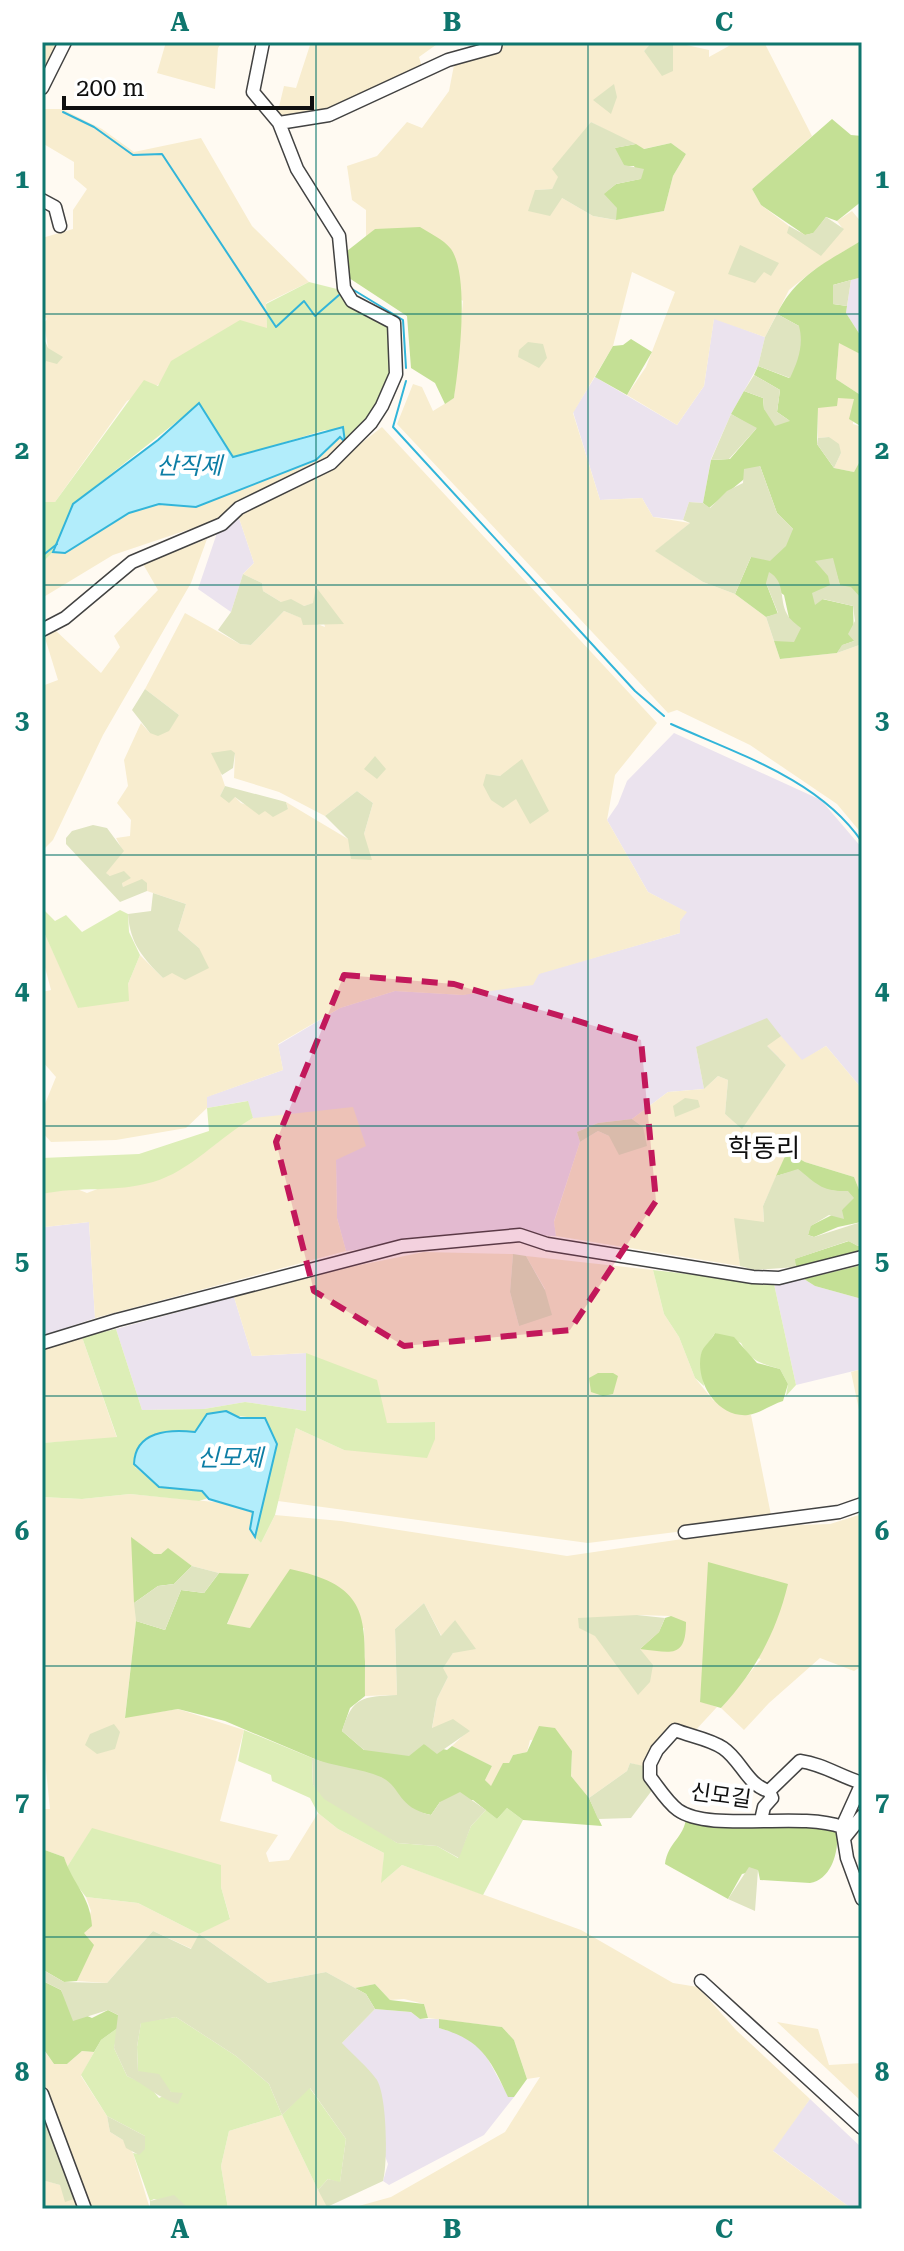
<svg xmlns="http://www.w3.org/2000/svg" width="904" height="2251" font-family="'Roboto Serif','Noto Sans KR',serif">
	<rect width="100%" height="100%" fill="#fffaf2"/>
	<path fill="#ebe3ee" d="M862 277V338L846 313 851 280Z
		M714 318 765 337 758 366 731 414 711 459 703 503 689 502 683 520 653 517 642 498 600 500 573 412 595 377 677 425 704 386Z
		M238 515 254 563 243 574 231 612 198 589 218 530Z
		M674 733 821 800 862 848V1089L826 1046 802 1061 696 1047 704 1089 668 1092 632 1119 598 1123 577 1132 580 1142 554 1221 556 1236 487 1234 346 1251 337 1218 336 1160 262 1118H253L247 1101 207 1108 206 1097 283 1070 278 1045 340 1008 395 991 463 995 680 933V921L686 912 648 892 607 820 618 804 627 781Z
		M89 1222 95 1318 42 1336V1236L45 1227Z
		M804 1279 815 1286 862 1299V1369L796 1385 774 1284Z
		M234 1297 252 1356 306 1353V1411L245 1402 204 1409 142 1410 116 1329Z
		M375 2009 411 2012 420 2019H439V2028L463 2035 483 2050 508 2096 514 2097 484 2135 389 2185 383 2181 388 2164 342 2043Z
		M810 2099 861 2147V2209H852L772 2150Z"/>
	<path fill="#f8edcf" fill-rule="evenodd" d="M42 42H52L57 48 42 78Z
		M166 42H222L218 48 215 89 157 73Z
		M311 42H440L419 57 422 67 330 110 282 116 278 111 284 86 296 88Z
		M498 42H652L644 51 673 70V42L709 50V57L736 42H764L812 136 752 189 761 205 789 226 788 233 843 229 837 221 852 211 862 223V240L814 270 789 290 765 337 714 319 704 386 677 425 627 395 646 367 675 292 632 272 613 346 573 413 600 500 642 498 653 517 690 523 656 551 703 582 735 594 766 617 780 659 837 653 862 644V834L837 804 750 745 677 710 668 713 397 424 413 384 422 387 433 411 454 398 463 301 375 229 366 238V210L352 200 347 166 377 156 407 122 422 128 449 91 455 60ZM591 122 643 149 671 143 686 154 673 176 664 211 615 220 593 216 562 198 535 190 552 189Z
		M42 109H62L102 129 134 152 201 138 252 226 309 282 266 303 267 328 127 401 55 502H42V368L48 348 44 323 47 319 42 314V238L73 229V210L87 189 74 178V162L42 143Z
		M839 342 862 355V396L836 379Z
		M837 398H854L853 424 862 427V465L859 464 854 472 834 468 841 453 829 437 818 438V407Z
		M382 427 657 723 615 775 607 820 648 892 687 912 680 921V933L539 974 533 985 463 995 395 991 340 1008 278 1044 283 1070 207 1097V1108L186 1128 116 1140 51 1142 42 1132V1111L56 1077 42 1061V992L51 990 42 956V928L79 1008 128 984 140 955 163 978 199 948 178 930 186 904 147 891V884L123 887 122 883 105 873 123 851 116 838 130 836 131 820 117 803 128 786 124 760 141 723 150 733 179 715 145 689 185 613 240 644 251 645 284 611 325 627 316 588 314 603 304 606 281 602 263 591 262 583 243 574 254 563 238 515 319 476ZM235 753 234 778 279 792 325 816 357 791 373 803 364 834 348 839 286 802 288 809 265 811 241 803 235 797 220 796 225 786 221 774ZM509 772 491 800 486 775 500 776Z
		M341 436 345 442 328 462 239 503 214 521 113 555 42 598V563L53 552 65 553 129 513 159 504 196 507 316 460Z
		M207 539 191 583 103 735 53 840 42 851V686L58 680 45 638 55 630 101 673 120 647 114 636 158 590 143 564Z
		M781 1036 802 1060 826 1046 862 1089V1197L854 1177 805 1162 787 1153 763 1206 764 1223 735 1219 740 1266 556 1236 554 1222 580 1142 598 1131 609 1136 643 1127 632 1119 668 1092 704 1089 718 1076 728 1080 725 1114 742 1128 786 1065 766 1045Z
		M353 1107 366 1146 336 1160 337 1218 346 1251 95 1318 89 1222 45 1227 42 1236V1194L72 1187 87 1193 216 1144 223 1135 253 1118Z
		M424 1252 513 1254 510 1292 519 1326 545 1289 526 1256 653 1270 664 1314 679 1337 695 1378 713 1400 738 1414 751 1415 772 1520 588 1543 278 1501 296 1428 344 1450 434 1422 387 1423 306 1353 252 1356 234 1297 350 1267Z
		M82 1337 117 1438 42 1443V1349Z
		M862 1369V1424L851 1372Z
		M130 1494 236 1504 253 1512 255 1537 261 1543 275 1515 341 1521 567 1556 771 1526 830 1524 862 1514V1666L854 1671 820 1658 769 1703 744 1730 721 1708 761 1659 705 1644 700 1701 717 1707 693 1733 671 1725 653 1747 644 1767 630 1763 627 1771 589 1798 571 1776 572 1751 560 1738 530 1740 527 1752 513 1755 509 1763 503 1764 491 1787 485 1780 492 1766 452 1746 469 1730 432 1729 437 1699 448 1677 442 1668 453 1653 455 1620 442 1637 424 1603 395 1629 397 1695 365 1696 364 1628H250L227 1625 248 1574 219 1573 192 1566 168 1549 161 1554H154L132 1538 136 1621 125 1717 178 1709 244 1730 220 1821 278 1835 266 1853 269 1862 289 1860 318 1813 338 1829 384 1853 382 1882 402 1865 581 1930 673 1983 698 1987 736 2030 810 2099 773 2151 852 2209H348L391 2197 505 2132 540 2077 527 2079 514 2040 502 2027 428 2018 424 2004 404 1999 390 2000 375 1984 355 1988 326 1972 268 1983 199 1934 192 1949 153 1931 107 1983 77 1981 93 1945 83 1933 91 1911 86 1897 138 1903 199 1934 230 1918 221 1887 92 1829 67 1867 64 1857 42 1849V1809H50L42 1731V1497L82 1499ZM637 1615 671 1616 640 1649 615 1660 595 1635Z
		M777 2022 818 2029 829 2065 862 2063V2102Z
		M42 2048 54 2064H67L82 2051 94 2052 81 2076 107 2116 110 2132 123 2140 133 2153 150 2209H86L75 2167 42 2078Z
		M282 2115 318 2190 331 2209H228L221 2166 229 2131Z
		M43 2180 60 2185 77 2198 80 2207 42 2209Z"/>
	<path fill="#ddeeb7" d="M309 282 341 290 389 325 392 369 369 420 345 442 344 434 325 430 233 458 199 404 73 504 53 552 42 563V502H55L144 380 158 386 171 361 240 320 267 328 266 304Z
		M42 908 55 921 66 915 82 932 120 910 128 914 129 932 140 955 128 984 129 1001 78 1008 42 928Z
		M248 1101 253 1118C219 1137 191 1171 153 1182 115 1193 79 1186 42 1194V1158L139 1154 209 1131 207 1108Z
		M653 1270 774 1284 796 1385 786 1396 788 1384 780 1369C762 1364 750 1361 741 1343L715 1333 701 1354 704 1386 695 1378 679 1337 664 1314Z
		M116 1329 142 1410 204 1409 245 1402 306 1411V1353L377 1380 387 1423 435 1422V1439L427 1458 344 1450 296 1428 275 1515 261 1543 255 1537 277 1444 256 1417C237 1418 226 1411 207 1414L195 1432 135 1467 159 1487 203 1491 208 1498 199 1501 130 1494 82 1499 42 1497V1443L117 1437 82 1337Z
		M244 1730 312 1758 313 1785 397 1843 437 1846 458 1858 471 1826 486 1810 497 1819 507 1808 523 1820 483 1895 402 1865 381 1883 384 1853 338 1829 318 1813 310 1798 272 1781 271 1775 238 1761Z
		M92 1828 221 1865V1887L230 1919 199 1934 138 1903 86 1897 71 1878 67 1867Z
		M176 2017 236 2056 269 2084 282 2115 309 2087 346 2139 340 2183 328 2179 318 2190 282 2115 229 2131 221 2166 228 2209H190L154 2199 150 2201 133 2153 139 2154 145 2136 107 2116 81 2075 101 2040 119 2027 114 2048 127 2076 149 2086 159 2098 171 2092 138 2071 137 2047 141 2022Z"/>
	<path fill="#c4e095" d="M832 119 851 135 862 136V201L837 221 826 217 814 233 805 235 761 205 752 189Z
		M671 143 686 154 673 176 664 211 616 220V208L603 194 616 184 640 179 634 166H624L614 148 636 144 644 149Z
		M420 227C431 234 443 239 451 249 470 276 459 365 454 398L445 404 435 383 411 368 407 316 349 278 347 251 375 229Z
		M862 240V277L833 285V304L847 306 846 313 862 338V355L839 343 836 379 862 396V427L849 419 854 399 838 398 837 406 818 408 817 444 834 468 854 472 859 463 862 465V599L840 586 832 558 830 585 822 599 853 606 854 641 843 645 837 653 780 659 774 641H794L784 595 766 583 778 614 766 617 735 594 751 557 793 529 777 513 760 466 709 508 703 503 711 460 730 459 756 429 731 414 744 391 763 398 764 409 790 421 777 412 780 390 754 375 758 366 789 378 799 326 777 314C796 275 827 262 862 240Z
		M631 339 652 352 627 395 595 377 613 346 623 345Z
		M787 1152 805 1162 854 1177 862 1197V1231L861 1222 838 1227 814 1237 808 1235 810 1226 842 1210 848 1191C818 1192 819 1186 798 1170L776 1176Z
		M849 1241 858 1246 862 1244V1253L796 1267 794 1259Z
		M862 1265V1299L815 1286 804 1279Z
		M715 1333 734 1337 757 1363 780 1369 788 1384 783 1401C772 1404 759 1414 748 1415 717 1418 695 1382 701 1354 703 1346 712 1340 715 1333Z
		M598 1373H613L618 1376 613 1394 603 1396 591 1392 589 1378Z
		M131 1537 154 1554H161L168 1548 192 1566 174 1584 158 1586 134 1603Z
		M708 1562 788 1584C776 1633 756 1670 721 1708L700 1702Z
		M290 1569C375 1587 364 1621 365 1696L350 1708 342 1731 364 1750 424 1744 447 1750 452 1746 492 1766 485 1780 491 1786 503 1763H509L513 1755 527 1752 539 1726 555 1728 572 1751 571 1776 589 1798 602 1826 523 1820 507 1808 497 1819 473 1800 440 1802 431 1815 410 1810 382 1778 336 1768 225 1721 178 1709 125 1718 136 1621 165 1630 181 1590 204 1593 219 1573 249 1574 227 1624 250 1628Z
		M671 1616 686 1622C686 1660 670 1652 640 1649L659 1632 665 1618Z
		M686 1818 821 1826 837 1831C839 1851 832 1879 810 1883L760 1880 758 1870 742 1874 728 1899 665 1864C668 1842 684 1838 686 1818Z
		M42 1849 64 1857C73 1885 90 1895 92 1926L84 1933 94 1945 77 1981 64 1982 45 1971Z
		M45 1982 61 1990 71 2009 92 2018 108 2010 118 2015 119 2027 101 2040 94 2052 82 2051 67 2064H54L42 2047Z
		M375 1984 390 2000 424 2004 428 2018 420 2019 411 2012 375 2009 366 1994 355 1988Z
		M439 2019 502 2027 514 2040 527 2079 514 2097H508C490 2058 481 2040 439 2028Z"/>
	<path fill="#dfe4c0" d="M652 42H673V71L662 76 644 51Z
		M614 84 617 97 611 114 593 100Z
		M591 122 636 144 615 148 624 165 644 169 641 179 616 184 604 194 617 208 616 220 593 216 562 198 550 216 528 211 535 190 552 189 558 177 552 169Z
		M826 217 844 229 821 256 787 233 789 226 805 235 813 233Z
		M740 245 779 263 771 276 764 272 755 283 728 274Z
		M851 280 847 306 833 304V285Z
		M777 314 799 326C804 345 798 361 790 378L758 366 765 337Z
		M42 334 48 348 63 357 57 364 46 361 43 370Z
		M528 342 543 344 547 358 539 368 518 357 519 350Z
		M754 375 780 390 777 412 790 421 775 426 764 409 763 398 744 391Z
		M731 414 757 428 729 459 711 460Z
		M829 437 839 444 841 453 834 468 817 444 818 438Z
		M760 466 777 513 793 529 786 546 770 561 751 557 735 594 703 582 655 551 690 523 683 520 689 502 703 503 710 508 727 491 743 483 744 469Z
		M833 558 840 585 851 587 862 599V644L837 653 842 645 854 641 848 634 855 621 853 606 823 599 815 605 812 593 830 585 828 576 815 561Z
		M769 572C786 582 779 600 787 614 789 619 797 625 801 628L794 642 774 641 766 617 778 613 766 583Z
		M243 574 262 583 263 591 281 602 291 599 304 606 313 603 316 587 344 624 303 625 301 618 284 611 251 645 240 644 218 630 231 612Z
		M145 689 179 715 169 731 158 736 150 733 132 710Z
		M231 750 235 753 233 768 222 775 211 753Z
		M375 756 386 769 377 779 364 769Z
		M522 759 549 811 530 824 516 799 503 808 491 800 483 785 486 774 500 776Z
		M225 786 286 802 288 809 273 817 265 811 259 815 235 797 229 803 220 796Z
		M357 791 373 803 364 834 372 860 351 859 348 839 325 816Z
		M93 825 107 828 124 851 106 873 110 876 124 871 131 878 122 883 123 887 142 879 147 883V891L120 902 66 844V838L72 831Z
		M153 893 186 904 178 930 199 948 209 968 185 980 172 973 163 978C143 958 130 944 128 914L151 911Z
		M767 1018 781 1036 767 1046 786 1065 742 1129 725 1114 728 1080 718 1076 704 1089 696 1047Z
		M685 1098 698 1100 700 1107 675 1117 673 1106Z
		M632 1119 643 1127 647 1146 619 1155 609 1136 598 1131 580 1142 577 1132 598 1123Z
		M798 1169C817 1184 822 1192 848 1191L854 1198 842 1210 844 1219 829 1215 811 1226 808 1235 814 1237 861 1222 862 1244 858 1246 848 1241 795 1259 796 1267 755 1270 740 1266 734 1218 764 1222 763 1206 776 1176Z
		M513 1254 526 1256 545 1290 552 1315 519 1326 510 1292Z
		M192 1566 219 1573 204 1593 181 1590 165 1630 136 1621 134 1603 158 1586 174 1584Z
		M424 1603 441 1636 455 1620 476 1649 453 1653 443 1668 448 1677 437 1699 432 1728 453 1719 470 1731 437 1754 424 1744 409 1756 364 1750 342 1731C353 1696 362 1697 397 1695L395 1629Z
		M637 1615 665 1618 659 1632 640 1649 653 1665 650 1682 638 1695 595 1636 579 1628 578 1618Z
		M114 1724 120 1732 115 1749 97 1754 85 1745 90 1734Z
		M312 1758C334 1767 361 1768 381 1777 402 1787 396 1807 431 1815L440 1802 460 1792 486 1810 471 1826 459 1858 437 1846 397 1843 324 1799 313 1785Z
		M630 1763 648 1767 653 1789 631 1818 598 1819 589 1798 627 1771Z
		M749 1867 758 1870 755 1911 728 1899Z
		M153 1931 191 1949 199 1934 268 1983 326 1972 366 1994 375 2009 342 2043C353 2055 368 2067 377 2080 387 2097 388 2162 383 2181L327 2207 318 2190 328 2179 340 2182 346 2139 310 2088 282 2115 269 2084 236 2056 176 2017 141 2023 137 2047 138 2071 159 2074 171 2092 183 2093 178 2104C158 2098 146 2085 127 2076L114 2048 118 2015 108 2010 73 2021 61 1990 45 1982V1971L64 1982 107 1983Z
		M42 2109 66 2179 73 2180 77 2198 65 2202 60 2185 42 2180Z
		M107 2116 145 2136V2149L139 2155 126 2148 123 2140 110 2132Z
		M174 2195 185 2205 183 2209H150V2201Z"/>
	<path fill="#b2edfb" stroke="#32b5d9" stroke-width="2" d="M199 403 233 457 343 427 345 442 340 437 316 460 196 507 159 504 129 513 65 553 53 552 73 504 158 440Z
		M226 1411 240 1418H265L277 1444 255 1537 250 1529 253 1512 209 1499 202 1491 159 1487 134 1464C135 1431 169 1429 195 1432L207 1414Z"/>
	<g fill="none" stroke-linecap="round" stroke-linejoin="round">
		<path stroke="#32b5d9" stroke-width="2" d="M63 112 94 127 133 155 162 154 276 327 304 301 315 316 339 295
			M352 289 403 320 406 368
			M406 381 393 427 635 691 664 716
			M42 556 57 544
			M671 724C738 754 820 780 862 842"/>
		<defs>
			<path id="minor" d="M42 88 65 42
				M279 123 329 115 448 60 495 47 496 42
				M42 200 55 207 60 226
				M42 630 65 618 132 562 222 524 239 508 331 463 371 423 382 406 396 374 394 323 352 301 344 288 339 236 297 169 279 123 253 92 263 42
				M42 1343 117 1320 402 1246 520 1235 547 1244 753 1277 779 1278 862 1257
				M685 1532 839 1512 862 1504
				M862 1783 842 1827 847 1858 862 1899
				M761 1820 764 1807 772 1798 769 1791
				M842 1827C799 1811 710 1833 678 1810 667 1802 658 1787 650 1777V1764L657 1750 675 1730C690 1736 710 1739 723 1748 741 1760 747 1785 769 1791L800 1761C823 1764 839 1776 862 1783
				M845 1837 862 1816
				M701 1981 862 2128
				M42 2094 85 2209"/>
		</defs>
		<use href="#minor" stroke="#424242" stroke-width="15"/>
		<use href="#minor" stroke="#fff" stroke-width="12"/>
	</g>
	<path fill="#c2185b" fill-opacity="0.2" stroke="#c2185b" stroke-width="6" stroke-dasharray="16 10" stroke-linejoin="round" d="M344 975 454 984 641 1040 656 1201 570 1330 404 1346 314 1291 276 1142Z"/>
	<path fill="none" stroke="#0f766e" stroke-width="2" stroke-opacity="0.55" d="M316 42V2209M588 42V2209M42 314H862M42 585H862M42 855H862M42 1126H862M42 1396H862M42 1666H862M42 1937H862"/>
	<g text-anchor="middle" stroke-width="8" stroke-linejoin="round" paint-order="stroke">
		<g font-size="22" fill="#0f0f0f" stroke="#fff">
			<text transform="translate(721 1795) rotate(8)" y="8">신모길</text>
		</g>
		<g font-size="24" font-style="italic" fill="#0d7ea5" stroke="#fff">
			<text x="189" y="474">산직제</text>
			<text x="230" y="1466">신모제</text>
		</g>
		<g font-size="26" fill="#0f0f0f" stroke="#fff">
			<text x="764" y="1157">학동리</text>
		</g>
	</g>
	<rect width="904" height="2251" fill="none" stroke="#ffffff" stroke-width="88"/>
	<path d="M64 96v12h248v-12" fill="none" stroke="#0f0f0f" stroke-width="4"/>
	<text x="76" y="96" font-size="24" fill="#0f0f0f" stroke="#ffffff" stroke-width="6" paint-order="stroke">200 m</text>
	<rect x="44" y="44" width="816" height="2163" fill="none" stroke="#0f766e" stroke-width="3"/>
	<g font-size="26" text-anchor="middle" font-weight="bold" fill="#0f766e">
		<text x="180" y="31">A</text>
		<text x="452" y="31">B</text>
		<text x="724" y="31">C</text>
		<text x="22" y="188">1</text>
		<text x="882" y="188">1</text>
		<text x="22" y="459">2</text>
		<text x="882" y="459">2</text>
		<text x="22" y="729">3</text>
		<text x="882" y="729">3</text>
		<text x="22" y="999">4</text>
		<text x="882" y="999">4</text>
		<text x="22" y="1270">5</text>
		<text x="882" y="1270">5</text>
		<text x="22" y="1540">6</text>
		<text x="882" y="1540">6</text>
		<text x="22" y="1811">7</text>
		<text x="882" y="1811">7</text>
		<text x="22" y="2081">8</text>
		<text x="882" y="2081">8</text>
		<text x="180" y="2238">A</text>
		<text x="452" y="2238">B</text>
		<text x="724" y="2238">C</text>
	</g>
</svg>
